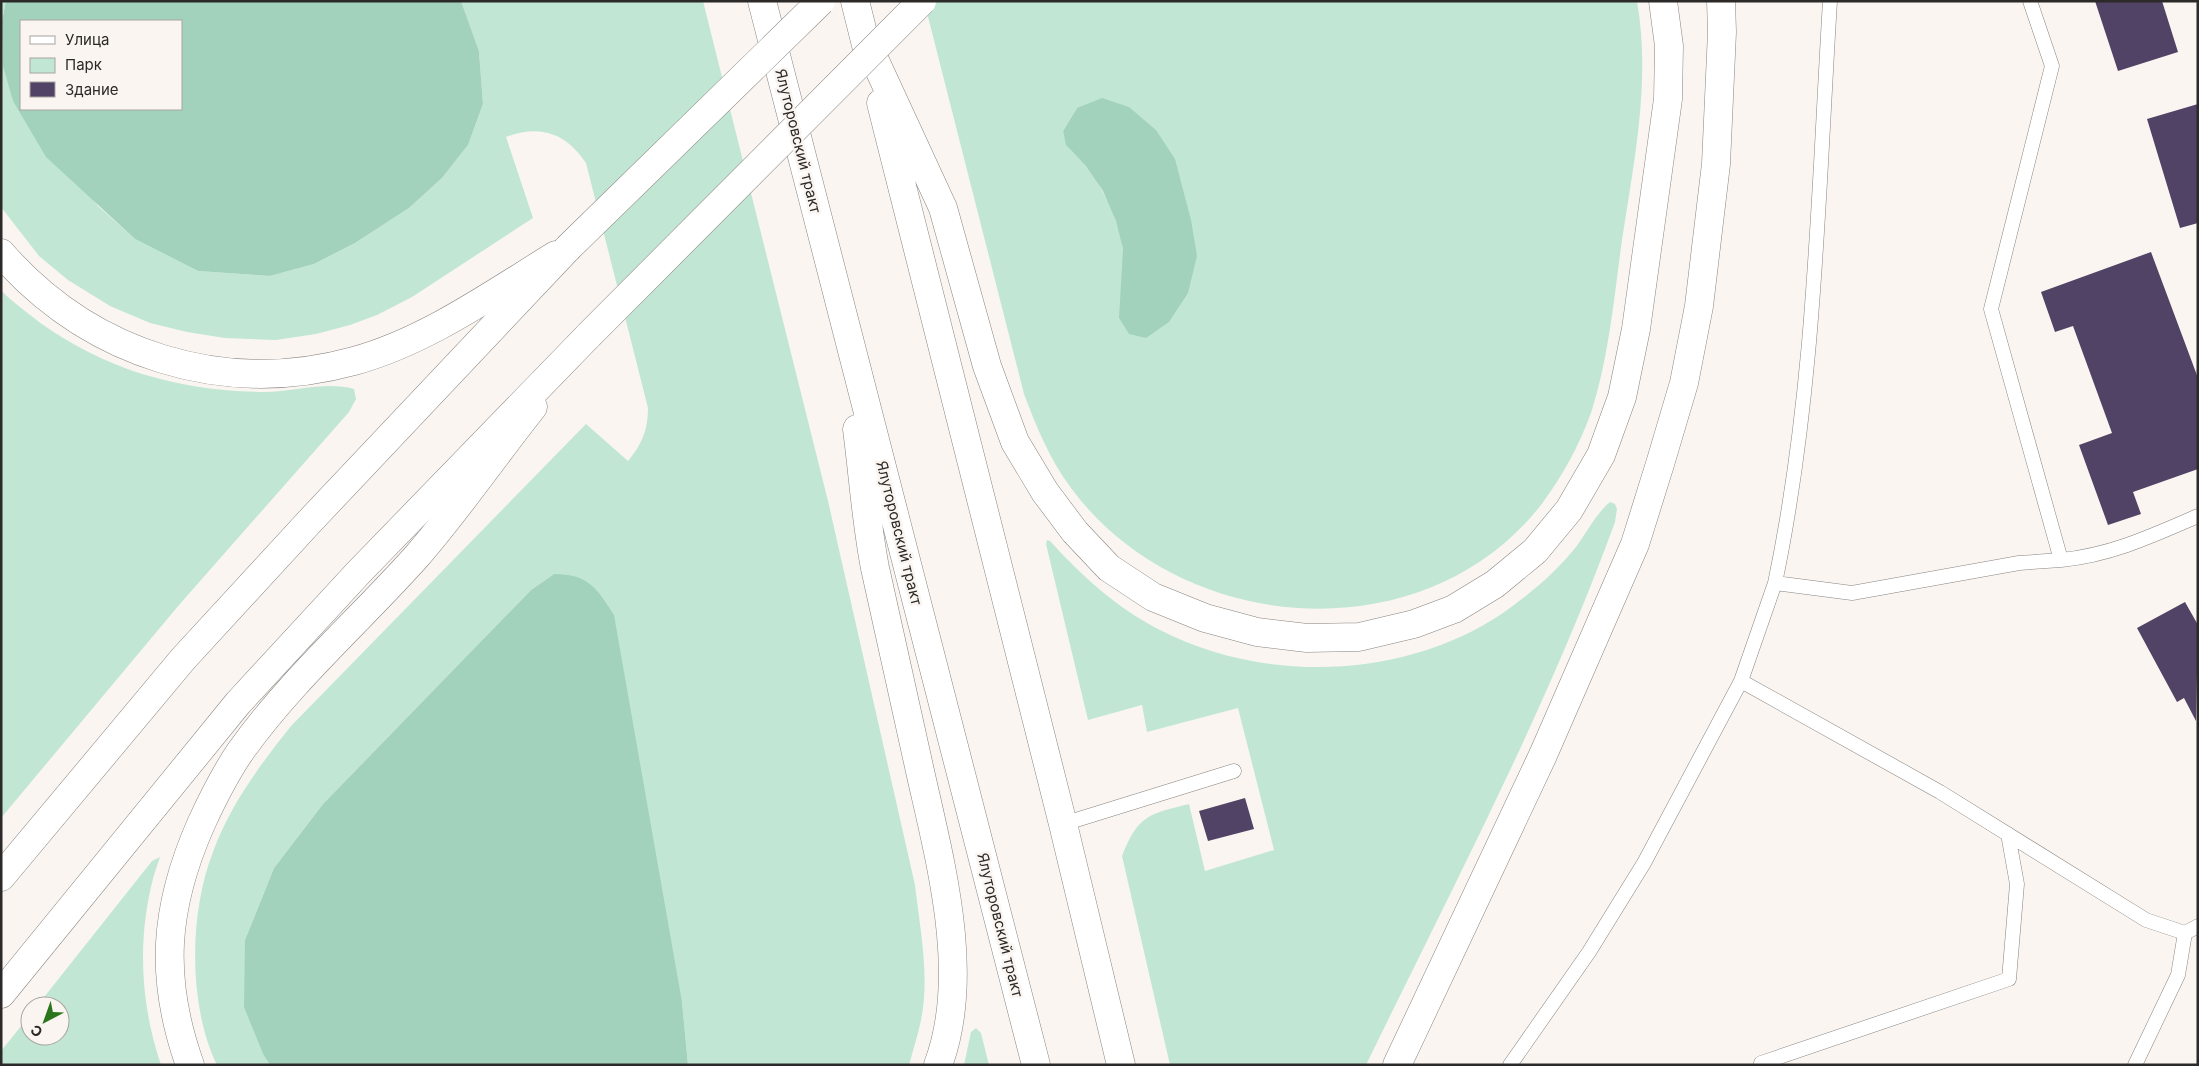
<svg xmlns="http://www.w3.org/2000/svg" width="2199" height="1066" font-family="Inter,sans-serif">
	<rect width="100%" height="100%" fill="#faf5f0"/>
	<path fill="#c1e7d4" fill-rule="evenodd" d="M1 1H6L2 20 13 101 98 206 135 239 198 271 270 276 314 264 355 243 409 208 442 178 468 145 483 104 479 51 461 1H703L828 501 915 885C920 929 930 977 921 1020 918 1035 913 1050 909 1065H688L682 1002 554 574 531 590 323 804 274 868 245 940 264 1056 270 1065H217C188 1006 189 913 213 852 230 805 260 765 291 726L586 424 628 461C642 444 648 430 648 408L586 163C566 133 540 124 506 137L533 218 412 297 377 315 350 325 316 334 276 340 225 338 187 332 150 323 110 306 68 280 39 256 1 207Z
		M924 1H1637C1651 81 1634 161 1622 240 1614 298 1609 357 1591 413 1579 446 1562 477 1541 505 1424 655 1180 636 1071 488 1050 460 1036 426 1024 394ZM1077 108 1169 322 1122 281C1122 271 1124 260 1123 250 1120 221 1104 191 1088 168 1076 152 1067 153 1063 131Z
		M1 290C12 302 27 312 39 322 107 371 181 391 264 392 294 392 325 381 354 389L356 399 349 412 179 605 1 818Z
		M1610 502 1615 504 1617 509 1615 522C1547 709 1453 886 1366 1065H1170L1122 856C1138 815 1149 814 1189 804L1205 871 1274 850 1238 708 1147 732 1142 705 1088 720 1046 544 1047 540 1050 541C1082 576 1116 607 1158 629 1263 684 1404 680 1503 613 1530 594 1556 572 1576 547 1585 535 1598 511 1610 502Z
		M160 857C158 863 156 869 154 875 137 938 140 1003 161 1065H1V1051L30 1015V1036H60V1006H37L152 861Z
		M976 1028 981 1033 989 1065H964L971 1032Z"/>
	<path fill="#a3d2bc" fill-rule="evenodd" d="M6 1H461L479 51 483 104 468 145 442 178 409 208 355 243 314 264 270 276 198 271 135 239 46 157 13 101 3 66 2 20ZM21 21H181V109H21Z
		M1102 98 1129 107 1156 130 1175 159 1191 220 1197 256 1188 293 1169 322 1146 338 1129 334 1119 318 1123 249 1116 221 1103 191 1086 166 1066 145 1063 131 1077 108Z
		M554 574C588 574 597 588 614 615L682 1002 688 1065H270L264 1056 244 1007 245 940 274 868 323 804 531 590Z"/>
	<path fill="#504366" d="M2095 1H2162L2178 52 2118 71Z
		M2198 104V223L2180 228 2147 119Z
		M2151 252 2198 378V469L2133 492 2141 514 2108 525 2079 445 2112 433 2073 326 2055 332 2041 292Z
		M2185 602 2198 625 2196 721 2184 698 2177 702 2137 628Z
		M1245 798 1254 829 1208 841 1199 811Z"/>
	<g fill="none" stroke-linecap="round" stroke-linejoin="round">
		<defs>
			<path id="lane" d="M2061 560C2111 555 2152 536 2198 516
				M1775 583C1815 392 1818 195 1830 1
				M1741 681 1940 792 2146 920 2185 933 2198 926
				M1063 824 1234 771
				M1761 1063 2009 979 2017 884 2008 834
				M1510 1065 1589 952 1644 863 1741 681 1775 583 1852 593 2019 563 2061 560 1991 309 2052 66 2030 1
				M2135 1065 2178 975 2185 933"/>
			<path id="primary" d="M762 1 1036 1065
				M855 1 869 57
				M865 39 943 208 987 366 1015 442 1045 492 1075 532 1109 568 1153 597 1205 618 1257 632 1307 638 1359 637 1414 624 1454 609 1495 584 1535 551 1569 510 1601 455 1622 397 1636 329 1668 99 1669 46 1663 1
				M881 103 1063 824 1121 1065
				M1 253C90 355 223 397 354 361 427 341 492 294 556 255
				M857 429C863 475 866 522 875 568 890 635 905 703 920 771 940 861 972 975 938 1065
				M190 1065C159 978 164 908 201 824 212 800 225 774 240 752 291 680 359 621 417 556 458 509 494 456 533 407
				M1397 1065 1543 755 1635 544 1660 464 1684 383 1699 306 1716 164 1722 32 1721 1"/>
			<path id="highway" d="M1 877 183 659 310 521 568 248
				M1 994 238 703 358 573 589 335"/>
		</defs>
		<use href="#lane" stroke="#898480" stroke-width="15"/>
		<use href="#primary" stroke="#898480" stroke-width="29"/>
		<use href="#highway" stroke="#898480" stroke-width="29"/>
		<use href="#lane" stroke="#fff" stroke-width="14"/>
		<use href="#primary" stroke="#fff" stroke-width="28"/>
		<use href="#highway" stroke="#fff" stroke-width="28"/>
		<defs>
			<path id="highway-bridge" d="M568 248 821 1
				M589 335 922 1"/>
		</defs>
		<use href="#highway-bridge" stroke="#898480" stroke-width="29" stroke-linecap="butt"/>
		<use href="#highway-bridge" stroke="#fff" stroke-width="28"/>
	</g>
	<g text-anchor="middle" stroke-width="5" stroke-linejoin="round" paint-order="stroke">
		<g font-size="15" fill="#2c2a28" stroke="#faf5f0">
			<text transform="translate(798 141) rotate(76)" y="5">Ялуторовский тракт</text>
			<text transform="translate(899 533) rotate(76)" y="5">Ялуторовский тракт</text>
			<text transform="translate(1000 925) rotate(76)" y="5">Ялуторовский тракт</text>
		</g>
	</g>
	<rect width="2199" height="1066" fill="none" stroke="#2c2a28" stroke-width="5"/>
	<rect x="20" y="20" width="162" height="90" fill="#faf5f0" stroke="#a8a4a0"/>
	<rect x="30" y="36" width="25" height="8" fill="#ffffff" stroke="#a8a4a0"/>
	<text x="65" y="45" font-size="15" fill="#2c2a28">Улица</text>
	<rect x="30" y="58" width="25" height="15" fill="#c1e7d4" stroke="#a8a4a0"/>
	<text x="65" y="70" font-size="15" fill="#2c2a28">Парк</text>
	<rect x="30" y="82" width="25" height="15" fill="#504366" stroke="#a8a4a0"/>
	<text x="65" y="95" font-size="15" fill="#2c2a28">Здание</text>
	<g transform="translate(45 1021) rotate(221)"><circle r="24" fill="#faf5f0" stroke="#a8a4a0"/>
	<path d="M0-4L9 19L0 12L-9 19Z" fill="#2b761c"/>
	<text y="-8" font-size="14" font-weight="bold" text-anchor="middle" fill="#2c2a28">С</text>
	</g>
</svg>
